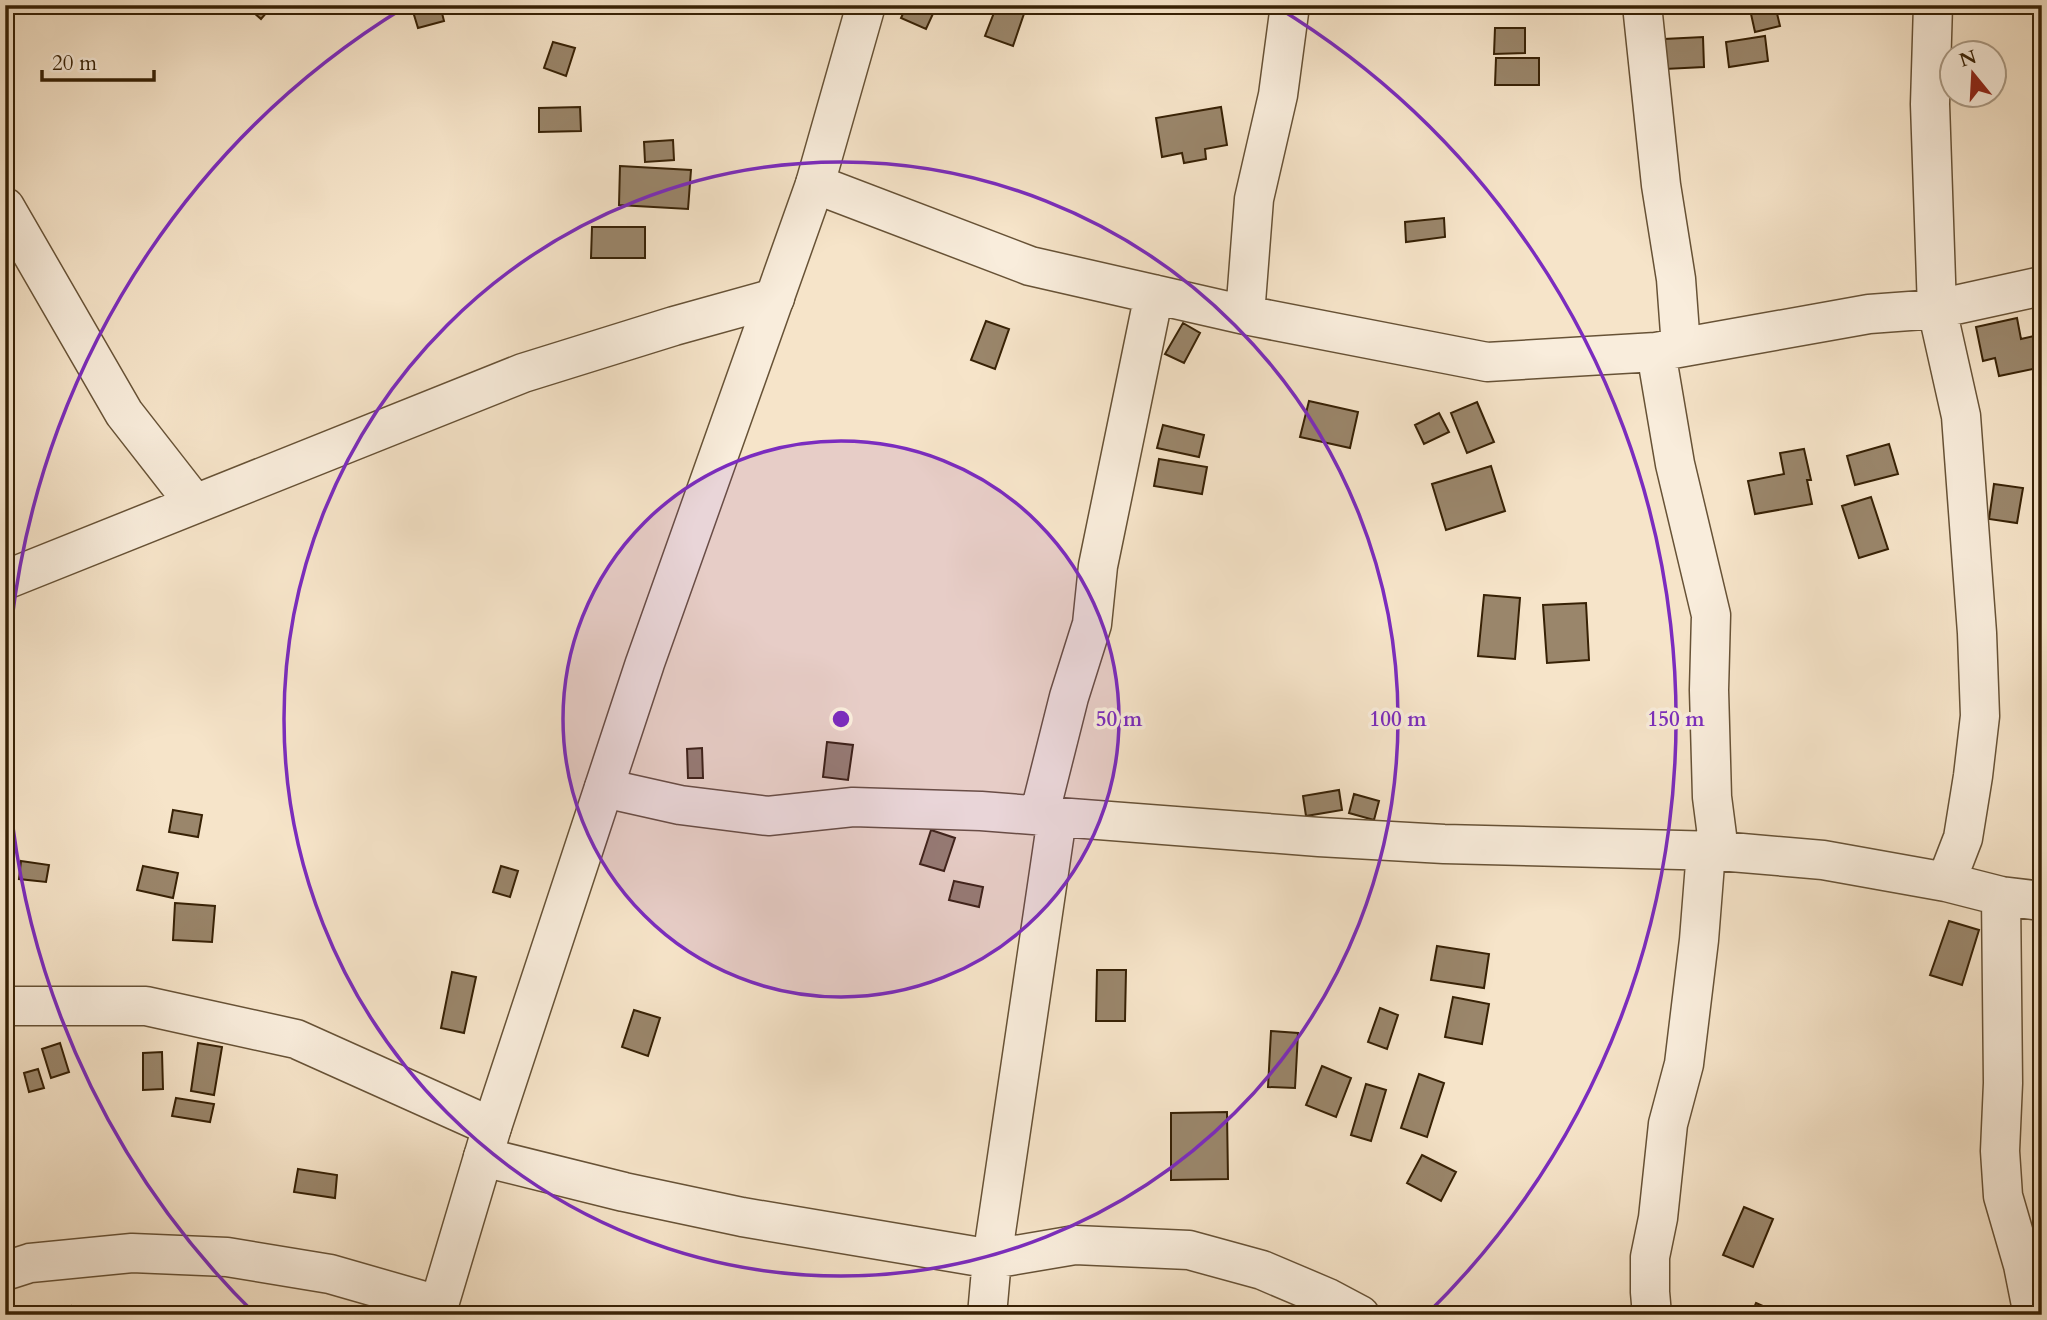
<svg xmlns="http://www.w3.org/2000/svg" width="2047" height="1320" font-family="Cardo,serif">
	<rect width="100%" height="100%" fill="#f6e4c9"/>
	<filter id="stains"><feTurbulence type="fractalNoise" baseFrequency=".00286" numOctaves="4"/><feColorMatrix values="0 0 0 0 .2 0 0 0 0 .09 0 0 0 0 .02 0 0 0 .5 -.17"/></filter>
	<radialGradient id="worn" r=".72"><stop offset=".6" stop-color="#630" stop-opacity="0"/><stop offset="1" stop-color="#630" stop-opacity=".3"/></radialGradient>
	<path fill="#9a866b" stroke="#372105" stroke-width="2" d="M245 5H273L261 19Z
		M411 5H440L444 21 418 28Z
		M907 5H937L926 29 901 18Z
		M997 5H1027L1013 46 985 36Z
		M1749 5H1775L1780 26 1755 32Z
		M1495 28H1525V53L1494 54Z
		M1765 36 1768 61 1729 67 1726 42Z
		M1703 37 1704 67 1665 69 1664 39Z
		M553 42 575 48 566 76 544 68Z
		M1496 58H1539V85H1495Z
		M580 107 581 131 539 132V108Z
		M1221 107 1227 145 1205 149 1206 159 1184 163 1182 153 1162 157 1156 118Z
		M673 140 674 160 645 162 644 142Z
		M620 166 691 170 688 209 619 205Z
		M1444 218 1445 237 1406 242 1405 222Z
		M592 227H645V258H591Z
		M2042 315V367L1999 376 1995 358 1983 361 1976 327 2017 318 2021 339 2038 335 2034 317Z
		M986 321 1009 329 995 369 971 360Z
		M1183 323 1200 333 1184 363 1165 354Z
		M1309 401 1358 412 1350 448 1300 437Z
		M1477 402 1494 442 1467 453 1451 413Z
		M1439 413 1449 432 1424 444 1415 425Z
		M1163 425 1204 435 1199 457 1157 448Z
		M1889 444 1898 474 1855 485 1847 456Z
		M1804 449 1811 480H1807L1812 504 1755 514 1748 481 1784 474 1780 453Z
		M1159 459 1207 467 1202 494 1154 486Z
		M1491 466 1505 511 1446 530 1432 484Z
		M1994 484 2023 488 2017 523 1989 519Z
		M1871 497 1888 549 1859 558 1842 506Z
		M1484 595 1520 598 1515 659 1478 656Z
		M1586 603 1589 660 1547 663 1543 605Z
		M827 742 853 745 848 780 823 777Z
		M702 748 703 778H688L687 749Z
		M1339 790 1342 810 1306 816 1303 796Z
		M1354 794 1379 801 1374 820 1349 813Z
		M173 810 202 815 198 837 169 832Z
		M931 830 955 838 944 871 920 864Z
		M21 861 49 865 46 882 19 879Z
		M143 866 178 873 173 898 137 890Z
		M501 866 518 871 510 897 493 892Z
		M954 881 983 887 979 907 949 900Z
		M175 903 215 906 212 942 173 940Z
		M1949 921 1979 930 1962 985 1930 975Z
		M1437 946 1489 954 1484 988 1431 980Z
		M1097 970H1126L1125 1021H1096Z
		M452 972 476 977 464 1033 441 1028Z
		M1453 997 1489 1004 1482 1044 1445 1037Z
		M1380 1008 1398 1015 1387 1049 1368 1042Z
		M634 1010 660 1018 648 1056 622 1047Z
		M1271 1031 1298 1033 1295 1088 1268 1087Z
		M60 1043 69 1072 51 1078 42 1049Z
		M198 1043 222 1047 214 1095 191 1091Z
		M162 1052 163 1089 143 1090V1053Z
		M1322 1066 1351 1078 1336 1117 1306 1105Z
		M38 1069 44 1088 29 1092 24 1073Z
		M1419 1074 1444 1083 1427 1137 1401 1128Z
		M1366 1084 1386 1090 1371 1141 1351 1135Z
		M176 1098 214 1104 210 1122 172 1116Z
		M1227 1112 1228 1179 1171 1180V1113Z
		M1422 1155 1456 1172 1441 1201 1407 1183Z
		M298 1169 337 1175 335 1198 294 1192Z
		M1744 1207 1773 1219 1753 1267 1723 1255Z
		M1756 1303 1783 1315H1751Z
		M72 1306 94 1310 93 1315H70Z"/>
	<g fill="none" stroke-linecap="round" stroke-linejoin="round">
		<defs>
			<path id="minor" d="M1642 5 1661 185 1676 279 1681 347
				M1933 5 1930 104 1937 309 1961 416 1977 633 1980 716 1973 776 1963 838 1946 882
				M815 184 1030 266 1245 315 1487 362 1656 352 1869 314 1937 309 2042 286
				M5 207 124 413 195 504
				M1245 315 1254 199 1278 95 1290 5
				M1656 352 1675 464 1711 615 1709 690 1712 797 1719 851
				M5 580 523 373 674 326 775 298
				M604 788 680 805 768 816 853 807 981 811 1319 837 1444 844 1719 851 1823 860 1946 882 2001 896 2042 901
				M1039 816 1069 697 1092 624 1098 566 1154 294
				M2001 896 2003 1083 2000 1151 2003 1196 2023 1265 2033 1315
				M5 1006H146L296 1039 492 1127
				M483 1157 624 1192 742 1217 992 1259 1075 1245 1189 1250 1262 1270 1328 1298 1360 1315
				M5 1271 30 1263 132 1253 227 1257 330 1274 438 1305
				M987 1315 992 1259 1057 818
				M1652 1315 1650 1292V1257L1658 1218 1668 1124 1684 1064 1699 940 1706 851"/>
			<path id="tertiary" d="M436 1315 492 1127 645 663 815 184 866 5"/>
		</defs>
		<use href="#minor" stroke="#675236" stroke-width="41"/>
		<use href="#tertiary" stroke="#675236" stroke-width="41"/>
		<use href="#minor" stroke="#f9eddc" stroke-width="38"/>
		<use href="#tertiary" stroke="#f9eddc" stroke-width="38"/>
	</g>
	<circle cx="841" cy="719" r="278" fill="#7b2cbf" fill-opacity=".12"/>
	<g fill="none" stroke="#7b2cbf" stroke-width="3.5">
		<circle cx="841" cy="719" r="278"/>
		<circle cx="841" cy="719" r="557"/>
		<path d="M256 1315A835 835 0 0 1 405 7M1277 7A835 835 0 0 1 1426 1315"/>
	</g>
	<circle cx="841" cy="719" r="10" fill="#7b2cbf" stroke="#f9eddc" stroke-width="3.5"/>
	<g font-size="21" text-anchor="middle" font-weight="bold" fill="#7b2cbf" stroke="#f9eddc" stroke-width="7" stroke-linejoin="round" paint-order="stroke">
		<text x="1119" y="726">50 m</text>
		<text x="1398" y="726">100 m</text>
		<text x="1676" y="726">150 m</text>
	</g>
	<rect width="2047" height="1320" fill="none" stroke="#f6e4c9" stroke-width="28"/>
	<rect x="7" y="7" width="2033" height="1306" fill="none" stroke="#372105" stroke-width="3.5"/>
	<rect x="14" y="14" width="2019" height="1292" fill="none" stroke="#372105" stroke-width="2"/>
	<g transform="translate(1973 74) rotate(342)"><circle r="33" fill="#f9eddc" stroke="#ab9b86" stroke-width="2"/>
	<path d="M0-5L12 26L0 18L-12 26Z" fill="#8f2418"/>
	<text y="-10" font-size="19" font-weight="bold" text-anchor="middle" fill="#372105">N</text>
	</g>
	<path d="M42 70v10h112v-10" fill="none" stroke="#372105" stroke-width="3.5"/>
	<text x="52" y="70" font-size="21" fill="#372105" stroke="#f9eddc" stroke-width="5" paint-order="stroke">20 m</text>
	<rect width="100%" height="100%" filter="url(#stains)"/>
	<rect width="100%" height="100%" fill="url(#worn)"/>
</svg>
